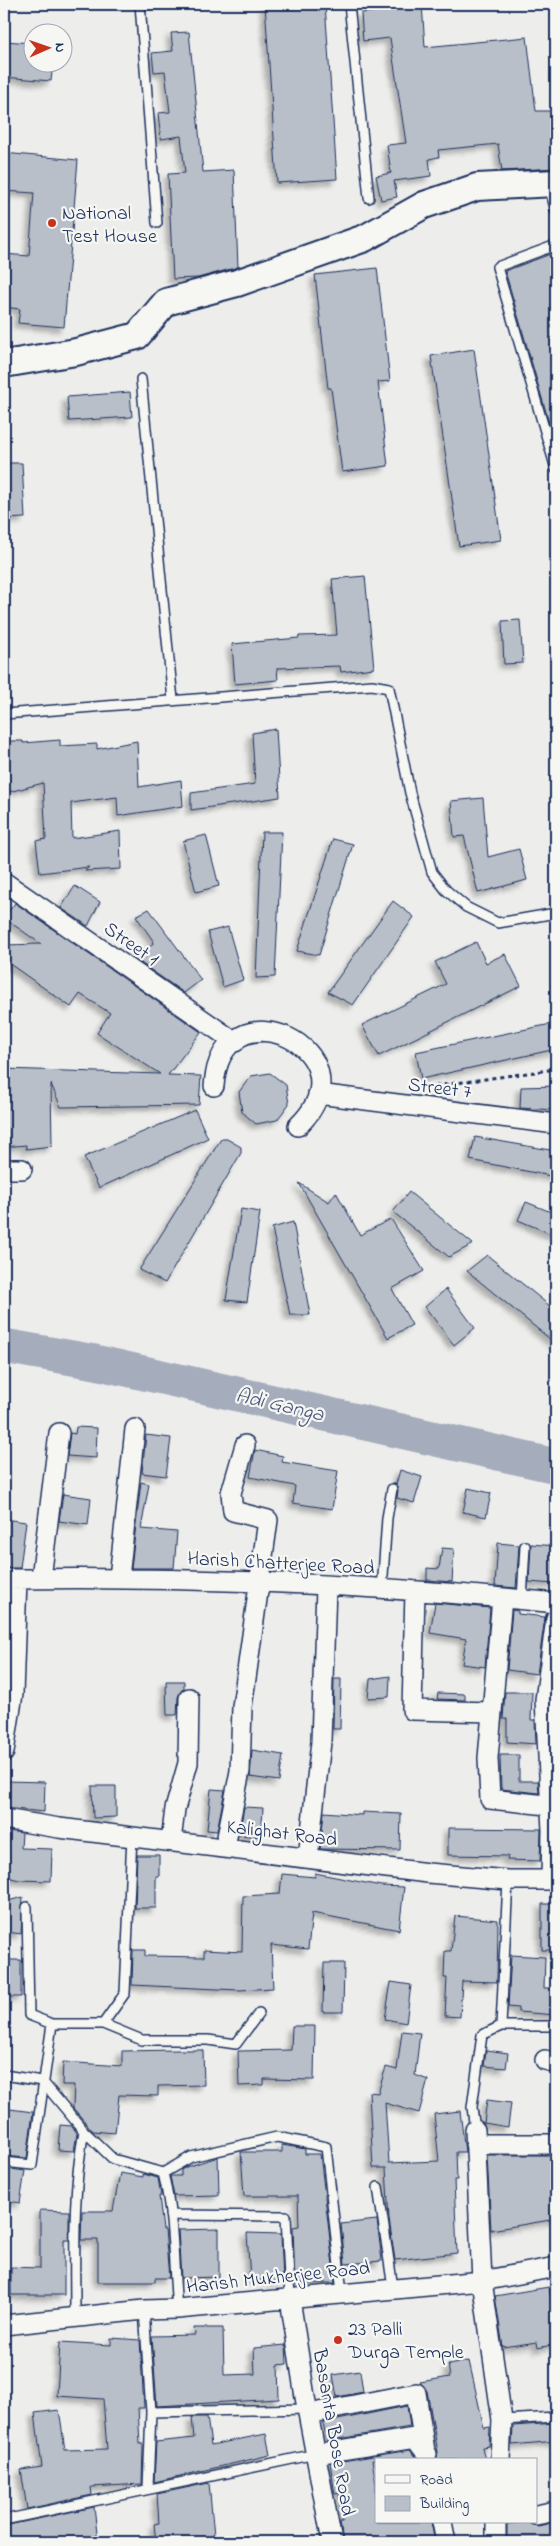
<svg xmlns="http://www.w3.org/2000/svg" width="560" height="2546" font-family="'Indie Flower',sans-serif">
	<defs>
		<filter id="shadow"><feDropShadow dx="-4.5" dy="4.5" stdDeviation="2.5" flood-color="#0004"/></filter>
	</defs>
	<rect width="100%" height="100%" fill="#edeeec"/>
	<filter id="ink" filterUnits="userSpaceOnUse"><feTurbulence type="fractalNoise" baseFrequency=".02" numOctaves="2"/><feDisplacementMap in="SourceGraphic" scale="10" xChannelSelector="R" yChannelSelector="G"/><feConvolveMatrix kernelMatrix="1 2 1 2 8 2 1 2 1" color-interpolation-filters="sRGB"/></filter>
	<g filter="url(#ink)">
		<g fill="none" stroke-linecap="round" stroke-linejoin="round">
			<path stroke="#a5acbc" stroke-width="35" d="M4 1346 95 1362 556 1466"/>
		</g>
		<path fill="#b9bfc8" stroke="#1b2f5e" filter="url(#shadow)" d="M265 4H325L337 179 277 183Z
			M379 4H422L425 47 527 37 536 111H556V168L502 171 498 144 438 150 439 157 429 159 431 176 394 181 397 197 381 200 376 176 391 173 387 145 406 143 390 38 363 41 361 13 380 11Z
			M189 32 203 172 234 170 238 267 198 278 173 279 168 174 185 173 181 136 161 139 158 113 170 112 165 71 154 72 152 53 173 51 171 33Z
			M4 41 32 43V62H53L51 81 4 77Z
			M4 153 78 160 64 327 18 323 20 309 4 307V254L29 256 34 193 4 191Z
			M556 252V435L553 436 505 271Z
			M377 268 390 381 378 382 388 466 342 472 331 388H328L315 275Z
			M474 349 501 540 459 546 431 356Z
			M130 392 132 417 69 421 67 397Z
			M4 463H22L25 518 4 519Z
			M365 576 374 668 341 672 340 666 277 668 278 680 235 684 232 644 299 638V636L337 635 332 579Z
			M520 620 523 663 504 664 502 621Z
			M276 729 280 797 191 810V793L255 784 252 733Z
			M60 740V746L97 744V749L137 741 139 787 181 780 183 806 118 816 117 797 71 803 72 838 120 831 121 869 85 871 89 867 40 873 36 841 46 839 43 783 9 792 4 741H23V743Z
			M483 798 488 857 519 849 527 880 478 893 464 836 454 837 451 801Z
			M262 832H282L275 977 256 978Z
			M206 835 219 886 196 892 183 841Z
			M333 839 353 844 319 955 297 951Z
			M75 886 100 902 88 926 61 908Z
			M393 901 414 917 353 1005 328 992Z
			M15 903 201 1032 168 1075 201 1076 199 1105 61 1107 51 1084 52 1146 26 1149V1145L4 1147V1069L160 1074 97 1033 110 1013 80 994 71 1007 4 960V945L41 944 4 918Z
			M149 909 201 980 184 993 138 961 154 942 136 916Z
			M228 927 243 980 223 987 208 932Z
			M476 942 486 963 505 954 521 986 379 1056 362 1025 446 984 435 962Z
			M556 1023V1049L421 1079 416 1052Z
			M270 1073 286 1085 289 1104 277 1120 256 1124 242 1112 239 1092 251 1076Z
			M556 1086V1110L520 1108 521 1087Z
			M195 1110 208 1138 99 1188 84 1157Z
			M475 1137 556 1151V1177L470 1160Z
			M221 1139H227L241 1147V1153L165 1283 139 1270Z
			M299 1183 329 1202 336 1192 360 1235 391 1219 424 1271 392 1289 412 1325 388 1338Z
			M409 1192 473 1244 449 1257 393 1212Z
			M526 1202 556 1214V1236L518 1220Z
			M241 1209 260 1212 247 1302 226 1300Z
			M293 1222 310 1315H290L272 1228Z
			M487 1255 556 1311V1344L467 1271Z
			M446 1289 475 1328 454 1345 425 1307Z
			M76 1427 97 1428 96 1458 67 1456 70 1433 75 1434Z
			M146 1435 171 1438 166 1476 142 1473Z
			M255 1450 283 1456 282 1462 338 1471 332 1509 293 1503 295 1486 250 1477Z
			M400 1470 422 1477 414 1503 397 1498 398 1490 396 1484Z
			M141 1482 149 1484 141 1529 177 1532 174 1568H131Z
			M468 1488 491 1493 486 1517 463 1512Z
			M63 1494 91 1498 88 1525 59 1521Z
			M4 1519 26 1522 20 1568H4Z
			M498 1543 519 1545 516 1588 495 1586Z
			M531 1544 556 1546 554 1584 529 1582Z
			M442 1548 454 1549 452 1582 427 1580V1568L439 1569Z
			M435 1603 490 1608 485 1667 462 1664 466 1639 430 1633Z
			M512 1610 518 1611V1614L545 1617 537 1674 507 1670Z
			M390 1676 389 1697 368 1698 370 1679Z
			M334 1679H341L340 1729H333Z
			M166 1681H184V1688L178 1697 177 1715H167Z
			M505 1692H532L531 1720H535L536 1744 507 1742V1719H503Z
			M438 1693 465 1694V1700L437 1699Z
			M252 1750 283 1755 279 1781 250 1777Z
			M500 1755H519V1781H538L539 1793 501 1789Z
			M5 1781 45 1782 44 1812 4 1808Z
			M92 1786H116V1817L93 1818Z
			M211 1789 225 1790 217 1831 207 1830Z
			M244 1807 263 1808 261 1837 239 1835Z
			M324 1812 362 1815V1812L401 1814 400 1850 320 1849Z
			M448 1828 541 1829 540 1861 507 1860 508 1856 448 1855Z
			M8 1831 22 1833 21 1848 52 1849 51 1881 19 1880 4 1876Z
			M137 1855H159V1876H156V1908H135Z
			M315 1873 381 1886 404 1887 399 1930 312 1913 308 1949 271 1945 273 1988 239 1990 132 1985 133 1950H145V1956L204 1957V1950L242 1952 243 1896 280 1894 282 1874 315 1877Z
			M23 1897 21 1934 7 1932 8 1901Z
			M542 1904H556V1950H542Z
			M455 1916 498 1920 497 1982 462 1981 460 2017 445 2016 447 1978H444L445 1951H451Z
			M511 1955 545 1957 544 1988H556V2015L518 2012V2008L508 2007Z
			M4 1960H21V1997H4Z
			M324 1963H344L343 2012H323Z
			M391 1982 411 1985 406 2023 385 2019Z
			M292 2026H315L314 2080 264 2079V2085L239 2086 238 2051 291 2050Z
			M402 2031 420 2033 415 2075 428 2080 419 2113 385 2103 389 2163 439 2161 434 2114 460 2111 465 2152H456L457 2180H454L457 2253 395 2260 389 2219 386 2168H373L369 2092 378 2093 386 2067 397 2070Z
			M179 2050H203L204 2085 158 2086V2096L119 2095 115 2133 93 2131 73 2108 74 2085H62L63 2062 122 2066V2051Z
			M486 2050 508 2053 506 2068 484 2066Z
			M487 2100 511 2103 508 2127 484 2123Z
			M10 2109 33 2112 27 2158 4 2156Z
			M60 2125 72 2126 77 2133 74 2151 58 2150Z
			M282 2145 305 2149V2154H320L335 2283H295L293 2227 299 2226 298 2196H244L241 2152H282Z
			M487 2155H556V2219L491 2230Z
			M218 2157 219 2195 174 2196 170 2176H181V2170L186 2167Z
			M4 2168 25 2171 20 2203 4 2200Z
			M120 2173 143 2177V2174L158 2178 161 2196H159L163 2230H165L169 2278H155V2282H98V2240H81L82 2211H113Z
			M40 2210 69 2211V2240H64V2295H11V2267L40 2268Z
			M377 2220 382 2261 345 2264 341 2224Z
			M219 2229V2277L181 2278 178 2230Z
			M247 2233 281 2234 283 2282 250 2279Z
			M549 2287 556 2330V2344L538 2348 537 2342 503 2347 495 2296Z
			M194 2328H223L224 2375 255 2374 254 2348 286 2345 287 2364 278 2365 279 2399 157 2406 152 2336 195 2335Z
			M111 2338 140 2340 144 2408H138L140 2444H143L142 2484 91 2487 92 2495 27 2509 21 2470 42 2467 35 2413 59 2410 65 2450 107 2449 103 2399 57 2396 60 2342 111 2345Z
			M469 2361 484 2428 490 2427 489 2446 482 2447 485 2460H436L438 2452 427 2391 420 2382 450 2377 448 2365Z
			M360 2371 363 2392 337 2397 333 2375Z
			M407 2406 410 2427 327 2441 323 2423Z
			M192 2417H207L211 2445 266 2434 270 2455 154 2482 156 2442 194 2438Z
			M556 2423V2441L512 2445 513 2426Z
			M410 2450 417 2460H372L376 2484V2522H431L435 2542H343L340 2522H343L339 2493 335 2494 330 2463Z
			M209 2483 214 2536 180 2539V2542H156L154 2524 159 2523 157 2494Z
			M94 2507 98 2542H4V2526Z
			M527 2522 538 2526 556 2522V2542H507V2524Z"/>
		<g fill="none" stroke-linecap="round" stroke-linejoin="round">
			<defs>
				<path id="lane" d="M140 4 157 223
					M349 4 369 198
					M549 185 556 212
					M556 245 497 267 556 469
					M141 379 173 700
					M4 714 372 685 389 688 410 793 432 872 446 890 466 907 498 923 556 913
					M382 1590 387 1518 392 1489
					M522 1600 525 1546
					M27 1907 29 2015 52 2024H103L142 2040H208L236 2044 259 2013
					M103 2024 125 1993 132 1836
					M501 2026H556
					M4 2075 42 2081 84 2131 113 2159 163 2173C174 2217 173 2264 177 2309
					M475 2130 472 2107 482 2035 501 2026 508 1880
					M4 2162 32 2165 52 2024
					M163 2173 191 2157 277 2137 326 2147 342 2293
					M378 2187 393 2288
					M170 2215 286 2216 290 2299
					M144 2310 151 2412 148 2488
					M75 2318C75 2255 72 2193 84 2131
					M151 2412 307 2409
					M502 2420 556 2417
					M4 2520 316 2454"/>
				<path id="street" d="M4 882 235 1042
					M214 1086C221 978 376 1051 298 1126
					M318 1094 556 1124
					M4 1169H22
					M41 1578 59 1433
					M119 1578 135 1429
					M4 1579C188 1576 373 1584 556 1603
					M415 1591 412 1710 492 1712
					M502 1598 488 1758 490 1799 556 1806
					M4 1752 13 1694 17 1579
					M4 1819 59 1828 428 1873 508 1880H556
					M171 1841 175 1809 188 1763 189 1698
					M225 1847 240 1771 242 1707 268 1520 233 1511 231 1493 245 1445
					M308 1858 321 1742 326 1587
					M551 1880 552 1830 545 1700 556 1618
					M545 2060 556 2063
					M475 2130 482 2281 502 2420 500 2460
					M475 2144H556
					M290 2299 305 2397 332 2542
					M4 2325 144 2310 177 2309 482 2281 556 2267
					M308 2414 416 2393 425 2451
					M316 2454 415 2438 427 2454
					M536 2515 556 2511
					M442 2522 446 2542
					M496 2542V2522"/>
				<path id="secondary" d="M4 364 76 352 137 336 166 302 237 283 365 238 424 205 477 187 556 183"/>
			</defs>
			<use href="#lane" stroke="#1b2f5e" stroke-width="12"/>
			<use href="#street" stroke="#1b2f5e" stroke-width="22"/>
			<use href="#secondary" stroke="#1b2f5e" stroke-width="30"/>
			<path stroke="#1b2f5e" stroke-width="3" stroke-dasharray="4 4" stroke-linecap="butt" d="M428 1087 556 1069"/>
			<use href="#lane" stroke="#f6f6f2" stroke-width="9"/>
			<use href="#street" stroke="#f6f6f2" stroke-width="19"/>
			<use href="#secondary" stroke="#f6f6f2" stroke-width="26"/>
		</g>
	</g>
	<g fill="#c8321e" stroke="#f6f6f2" stroke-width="2">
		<circle cx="52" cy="223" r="5"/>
		<circle cx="338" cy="2340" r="5"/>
	</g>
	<g text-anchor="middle" stroke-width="4.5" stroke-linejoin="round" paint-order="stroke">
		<g font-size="20" fill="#1b2f5e" stroke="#f6f6f2" text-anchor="start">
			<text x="62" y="219">National<tspan x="62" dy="23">Test House</tspan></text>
			<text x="348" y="2335">23 Palli<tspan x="348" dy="23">Durga Temple</tspan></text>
		</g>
		<g font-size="20" fill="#1b2f5e" stroke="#f6f6f2">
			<text transform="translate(132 943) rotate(35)" y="7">Street 1</text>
			<text transform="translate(440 1087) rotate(7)" y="7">Street 7</text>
			<text transform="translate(281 1562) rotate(3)" y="7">Harish Chatterjee Road</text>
			<text transform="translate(282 1832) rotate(7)" y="7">Kalighat Road</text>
			<text transform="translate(278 2276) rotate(-6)" y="7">Harish Mukherjee Road</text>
			<text transform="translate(335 2432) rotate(80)" y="7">Basanta Bose Road</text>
		</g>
		<g font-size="21" font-style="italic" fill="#44547a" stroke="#f6f6f2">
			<text transform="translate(280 1404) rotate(13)" y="7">Adi Ganga</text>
		</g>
	</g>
	<rect width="560" height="2546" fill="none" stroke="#f6f6f2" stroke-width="20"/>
	<rect x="10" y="10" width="540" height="2526" fill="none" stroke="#1b2f5e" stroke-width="2" filter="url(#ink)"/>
	<rect x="375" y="2458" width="162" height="65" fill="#f6f6f2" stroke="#9ea6b7"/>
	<rect x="385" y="2475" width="25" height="8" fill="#f6f6f2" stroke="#9ea6b7"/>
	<text x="420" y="2484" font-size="15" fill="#1b2f5e">Road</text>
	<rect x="385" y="2496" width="25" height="15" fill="#b9bfc8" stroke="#9ea6b7"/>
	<text x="420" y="2508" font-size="15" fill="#1b2f5e">Building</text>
	<g transform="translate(48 48) rotate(88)"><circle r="24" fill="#f6f6f2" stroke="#9ea6b7"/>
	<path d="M0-4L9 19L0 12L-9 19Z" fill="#c8321e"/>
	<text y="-8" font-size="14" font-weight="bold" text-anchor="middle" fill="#1b2f5e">N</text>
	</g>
</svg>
